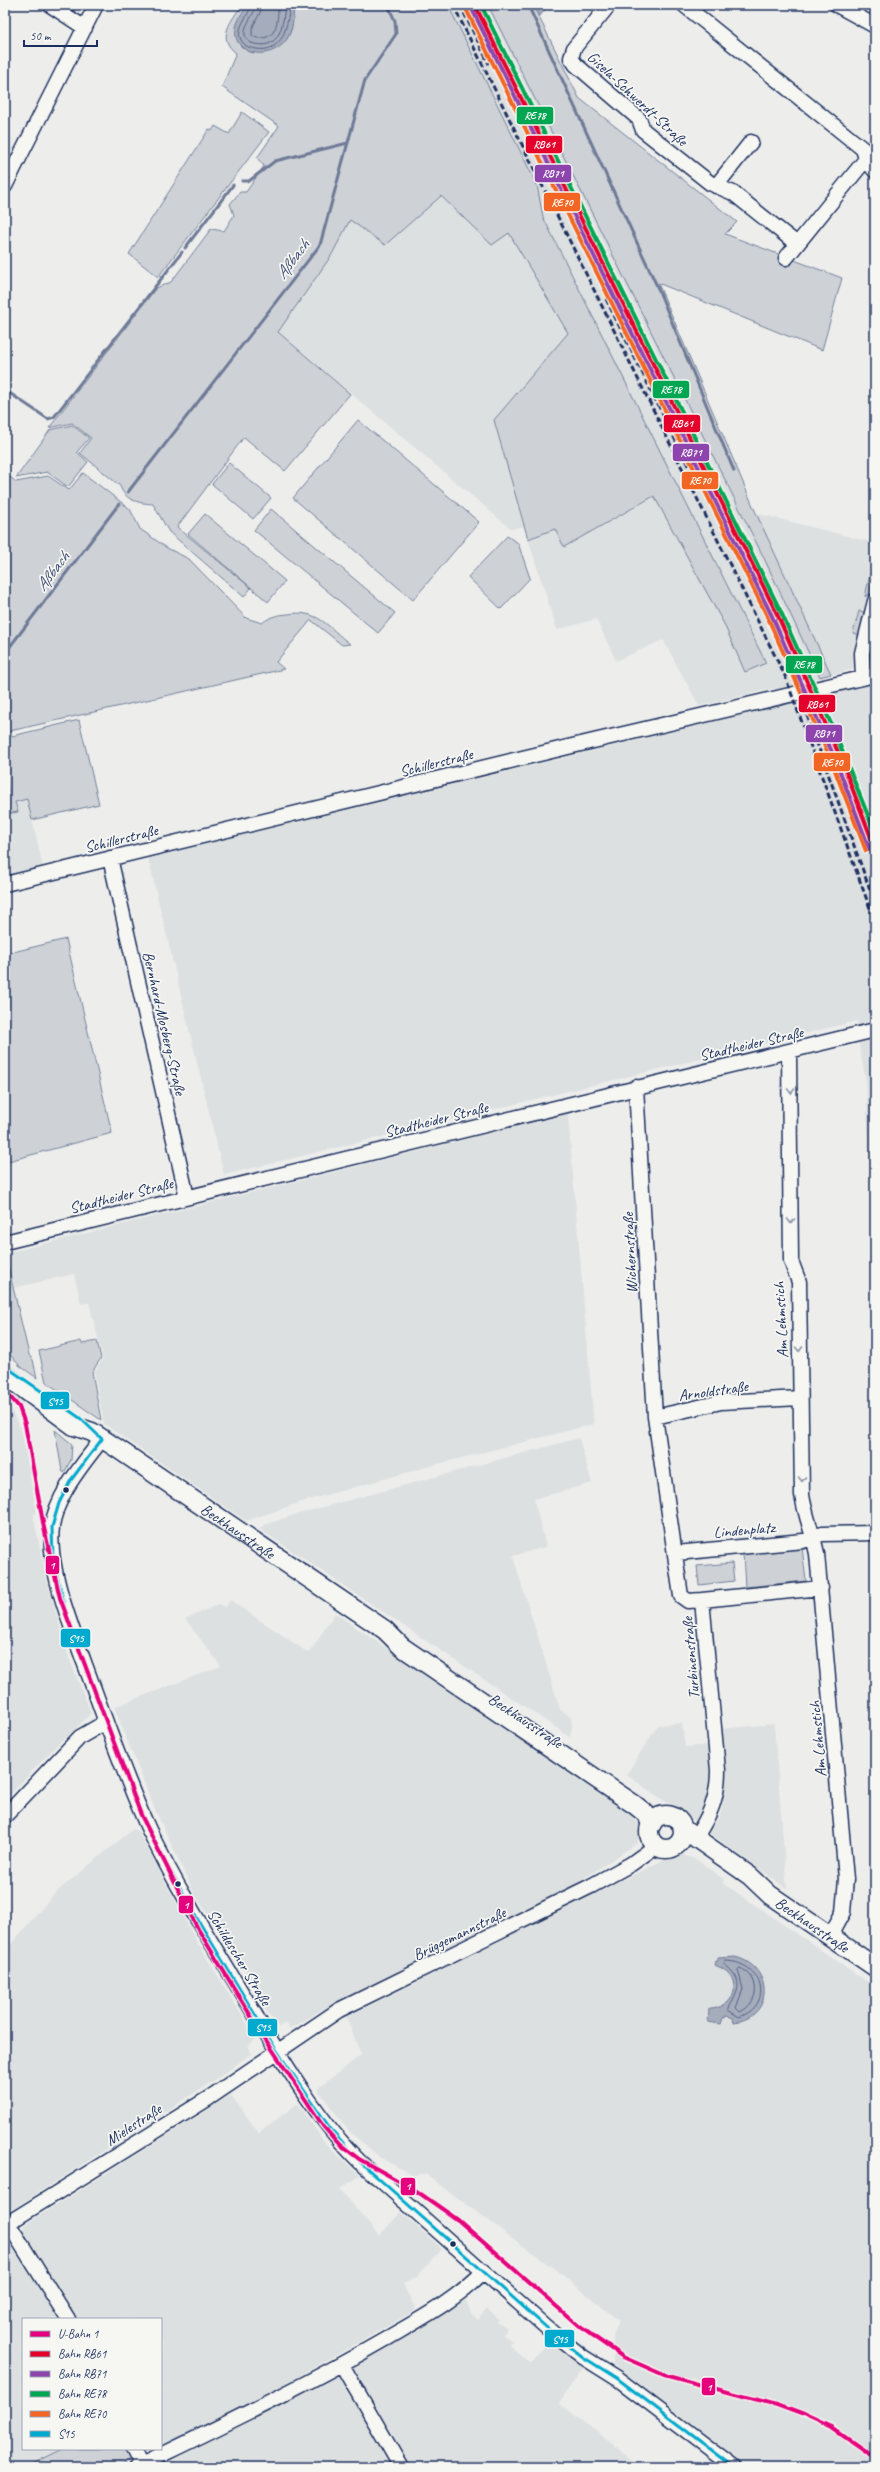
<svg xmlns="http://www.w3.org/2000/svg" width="880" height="2472" font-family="Caveat,sans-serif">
	<rect width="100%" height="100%" fill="#edeeec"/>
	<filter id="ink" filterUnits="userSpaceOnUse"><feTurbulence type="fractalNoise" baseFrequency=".025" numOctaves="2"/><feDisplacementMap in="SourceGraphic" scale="8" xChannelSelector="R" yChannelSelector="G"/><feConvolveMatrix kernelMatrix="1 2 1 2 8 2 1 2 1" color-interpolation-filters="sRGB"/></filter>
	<g filter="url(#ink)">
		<path fill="#dde0e1" d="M378 5H533L579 98 756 513 875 543V664L802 682 807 699 875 684V1301L866 1082 859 1046 857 1021 224 1175 148 858 782 705 775 688 699 706 663 640 616 661 596 619 557 630 528 539 555 529 564 547 647 501 494 420 524 526 511 529 278 332 331 256 350 219 385 245 441 196 491 244Z
			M27 799 43 866 5 875V814L17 812 15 802Z
			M568 1114 594 1424 427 1467 305 1501 246 1521 104 1424 94 1372 103 1358 89 1303 81 1304 74 1274 14 1288 6 1253Z
			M5 1383 28 1402 16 1405 5 1393Z
			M5 1400 21 1428 37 1513 34 1514V1519L45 1572 68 1655 91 1713 69 1736 62 1740 5 1800Z
			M579 1438 592 1483 534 1499 546 1547 513 1556 560 1709 571 1717 572 1727 570 1737 259 1529 264 1525 294 1515Z
			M230 1600 309 1653 335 1613 629 1813 639 1824V1839L636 1844 571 1887 334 2003 290 2029 286 2023 278 2027 261 2004 248 1975 195 1895 155 1810 114 1707 221 1666 185 1619 219 1604 225 1608Z
			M682 1723 685 1747 709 1745 710 1788 706 1804 696 1822 626 1775 658 1725Z
			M774 1724 787 1889 709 1833 721 1813 724 1796 725 1780 720 1729Z
			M133 1829 138 1831 197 1942 256 2038 248 2047 251 2054 218 2078 5 2214V1951L54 1894Z
			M681 1854 697 1860 725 1880 723 1883 875 1987V2467H749L613 2364V2335L619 2321 560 2273 425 2174 412 2175 379 2157 349 2131 317 2089 361 2055 346 2017 616 1883 672 1856Z
			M231 2095 259 2133 298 2103 324 2142 360 2176 340 2189 379 2236 401 2212 442 2249 417 2277 403 2284 416 2310 282 2386 161 2447V2319H75L22 2230 26 2224Z
			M8 2239 58 2319H23V2449H63L26 2467H15L5 2446V2241Z
			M466 2300 471 2313 478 2320 487 2309 499 2319 497 2322 507 2329 503 2335 512 2341 509 2345 530 2363 549 2341 583 2368 559 2403 642 2467H158L291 2400Z"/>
		<path fill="#ced2d7" stroke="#74809a" d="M242 5H248C237 21 227 45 253 53L287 39 291 30 294 5H448L537 185 543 217 766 663 745 672 724 624 654 496 564 547 555 529 528 539 494 420 568 333 509 233 492 245 441 196 385 245 350 220 331 256 278 332 350 394 285 471 244 437 177 527 251 588 244 597 169 532 153 504C139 503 125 501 120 486L80 453 91 438 72 423 49 428 156 288 171 282 211 229 224 231 234 215 230 204 240 192H246L264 166 257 158 279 126 222 87 236 53C216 38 231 21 242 5Z
			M488 5H533L579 98 737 222 725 234 842 278 822 350 658 283 756 513 831 674 820 677 763 556Z
			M242 112 269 132 158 277 129 254 209 129 212 131 215 126 229 134Z
			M358 420 479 522 413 600 293 498Z
			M72 425 89 438 77 452 88 462 68 487 47 472 16 478 50 430Z
			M229 463 271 498 253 519 212 484Z
			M83 473 130 509 140 529 167 548 189 559 246 618 262 623C271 616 277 615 288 614 318 609 328 627 350 644L342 645 311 620 276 662 284 669 10 731 12 736 79 720 99 804 32 820 27 799 15 802 18 812 5 814V800L8 792 5 766 9 756 5 732V488L10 477 16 482 48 476 69 490Z
			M271 509 395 613 378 633 254 530Z
			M205 514 285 581 268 602 188 534Z
			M507 536 518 543 530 578 501 609 468 577Z
			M875 551V570L869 594 865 597Z
			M859 611 864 612 859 635 853 633Z
			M66 939 112 1133 5 1162V954Z
			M5 1253 29 1355 33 1360 37 1378 20 1366 5 1349Z
			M81 1341 82 1344 97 1341 101 1358 92 1372 101 1420 46 1382 39 1351Z
			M55 1430 72 1444 71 1460 64 1473 62 1471Z
			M802 1547 806 1581 745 1587 743 1554Z
			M732 1563 734 1581 699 1585 697 1566Z
			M63 2449H125L129 2458 128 2462 118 2467H26Z"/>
		<path fill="#a5acbc" stroke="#6e7a96" d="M248 5H294C293 13 294 22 291 30 281 66 223 58 238 21 240 15 244 10 248 5Z
			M533 5H549L539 17Z
			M5 732 9 756 5 766Z
			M735 1957C774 1966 774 2018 734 2022L733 2018 726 2015 722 2018 720 2024 708 2022 709 2009C722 2009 731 2003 734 1991 735 1977 727 1969 714 1965L715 1961H718V1958Z"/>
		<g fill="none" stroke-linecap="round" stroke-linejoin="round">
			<path stroke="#526184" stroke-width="1" d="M251 5C249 18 228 34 248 47 282 58 287 30 290 5
				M256 5C255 17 235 32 251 43 280 52 283 26 285 5
				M262 5C261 17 251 23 252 35 255 38 257 38 261 38 278 38 278 18 278 5
				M726 1961C763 1962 775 2005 739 2017L728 2010C738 1991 746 1981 724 1964Z
				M740 1968C761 1976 760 2003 740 2012L736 2008 743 1989 738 1970Z"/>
			<path stroke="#6e7a96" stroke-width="3" d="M528 5 656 284 734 471
				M242 181H249L275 161 348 143
				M185 248 233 185
				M5 390 48 419 54 417 182 252
				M128 492 320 245 365 80 396 34 395 21 388 5
				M5 653 119 504"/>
			<defs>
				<path id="minor" d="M50 5 85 28
					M609 5 574 48 571 58 576 65 639 119 643 130 710 183 733 193 797 244
					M684 5 863 149 866 159 875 171
					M837 5 875 26
					M5 186 96 5
					M716 186 751 142
					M786 258 866 159
					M863 678 862 653 875 601
					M110 858 187 1197
					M5 884 568 747 875 675
					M789 1052 791 1261 799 1282 802 1495C805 1515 813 1533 817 1554L846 1879 843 1912 830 1936
					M636 1087 655 1417 681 1596 688 1601 702 1600 718 1770C718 1797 710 1816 695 1838
					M5 1242 875 1030
					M655 1417 721 1402 800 1398
					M102 1439C83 1464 56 1495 52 1527 47 1567 71 1625 84 1662 105 1718 124 1776 149 1830 179 1892 216 1950 251 2008 282 2059 318 2121 360 2162L555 2335 583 2357 618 2379 734 2467
					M676 1553 803 1541 822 1534 875 1533
					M702 1600 821 1588
					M5 1816 80 1737 106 1722
					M8 2223 68 2319
					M5 2225 209 2098 339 2010 591 1886 631 1864 656 1846
					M342 2365 401 2467
					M133 2449 141 2465
					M137 2467C221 2426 305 2386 386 2339 420 2319 456 2300 483 2272"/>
				<g id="major">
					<path id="s1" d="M5 1375 74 1426 92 1432 118 1449 385 1630 402 1647 635 1805 645 1813 652 1824"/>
					<circle cx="666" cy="1832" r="17"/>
					<path id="s2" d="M683 1829 750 1876 770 1895 875 1967"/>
				</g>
			</defs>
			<use href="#minor" stroke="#1b2f5e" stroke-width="17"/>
			<use href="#major" stroke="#1b2f5e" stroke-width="21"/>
			<use href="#minor" stroke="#f6f6f2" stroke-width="14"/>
			<use href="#major" stroke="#f6f6f2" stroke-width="18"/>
			<path stroke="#1b2f5e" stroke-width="3" stroke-dasharray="6 3" stroke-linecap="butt" d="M453 5 785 676 875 922
				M460 5 489 64
				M606 299 696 482
				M804 707 870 890"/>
			<defs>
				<path id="bus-1" d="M5 1366 80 1418 102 1439
					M102 1439 71 1480 59 1503 52 1527 53 1560 67 1614 107 1726 140 1810 161 1853 198 1920 275 2048 330 2128 360 2162 555 2335 583 2357 618 2379 734 2467"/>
			</defs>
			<use href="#bus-1" stroke="#f6f6f2" stroke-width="6"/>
			<use href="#bus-1" stroke="#00a9ce" stroke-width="3"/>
			<defs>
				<path id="rail-1" d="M475 5 777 614 841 759 875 848"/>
				<path id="rail-2" d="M471 7 772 616 836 761 870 850"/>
				<path id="rail-3" d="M481 5 781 612 833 728 875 833"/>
				<path id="rail-4" d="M466 9 768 618 832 763 866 851"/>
			</defs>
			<use href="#rail-1" stroke="#f6f6f2" stroke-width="7"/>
			<use href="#rail-2" stroke="#f6f6f2" stroke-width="7"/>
			<use href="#rail-3" stroke="#f6f6f2" stroke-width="7"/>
			<use href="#rail-4" stroke="#f6f6f2" stroke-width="7"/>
			<use href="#rail-1" stroke="#e4002b" stroke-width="4"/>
			<use href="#rail-2" stroke="#8e44ad" stroke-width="4"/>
			<use href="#rail-3" stroke="#00a651" stroke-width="4"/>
			<use href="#rail-4" stroke="#f26522" stroke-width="4"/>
			<defs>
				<path id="metro-1" d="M5 1391 19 1407 25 1424 44 1528 60 1598 141 1815 198 1929 260 2031 323 2126 337 2142 359 2159 415 2190 458 2220 580 2327 623 2357 664 2375 777 2405 804 2415 832 2428 875 2458"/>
			</defs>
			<use href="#metro-1" stroke="#f6f6f2" stroke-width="7"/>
			<use href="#metro-1" stroke="#e5007d" stroke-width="4"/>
		</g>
		<defs><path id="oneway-chevron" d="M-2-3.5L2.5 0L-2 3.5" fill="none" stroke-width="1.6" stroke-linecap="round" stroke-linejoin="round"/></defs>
		<g stroke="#8892a8">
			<use href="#oneway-chevron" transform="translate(791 1091) rotate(90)"/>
			<use href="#oneway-chevron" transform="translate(791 1221) rotate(90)"/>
			<use href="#oneway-chevron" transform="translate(799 1349) rotate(89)"/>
			<use href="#oneway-chevron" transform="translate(802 1479) rotate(89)"/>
		</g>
	</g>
	<g fill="#1b2f5e" stroke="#f6f6f2" stroke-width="1.5">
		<circle cx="66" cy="1490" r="3.5"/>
		<circle cx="178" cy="1884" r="3.5"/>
		<circle cx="453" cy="2244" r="3.5"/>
	</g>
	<g text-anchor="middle" stroke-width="3.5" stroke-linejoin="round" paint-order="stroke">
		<g font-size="16" fill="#1b2f5e" stroke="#f6f6f2">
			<text transform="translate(638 98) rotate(43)" y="6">Gisela-Schwerdt-Straße</text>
			<text transform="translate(436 762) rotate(-14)" y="6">Schillerstraße</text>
			<text transform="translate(121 838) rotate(-14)" y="6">Schillerstraße</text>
			<text transform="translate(165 1023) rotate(77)" y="6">Bernhard-Mosberg-Straße</text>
			<text transform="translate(751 1043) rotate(-13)" y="6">Stadtheider Straße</text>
			<text transform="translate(436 1119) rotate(-14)" y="6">Stadtheider Straße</text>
			<text transform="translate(121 1195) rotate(-14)" y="6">Stadtheider Straße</text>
			<text transform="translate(629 1253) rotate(-93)" y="6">Wichernstraße</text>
			<text transform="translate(780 1320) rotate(-93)" y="6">Am Lehmstich</text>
			<text transform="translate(713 1390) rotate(-8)" y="6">Arnoldstraße</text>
			<text transform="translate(744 1529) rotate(-5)" y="6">Lindenplatz</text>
			<text dy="6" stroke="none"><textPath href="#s1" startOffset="281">Beckhausstraße</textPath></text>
			<text transform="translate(690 1658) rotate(-95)" y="6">Turbinenstraße</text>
			<text transform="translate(526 1720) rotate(34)" y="6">Beckhausstraße</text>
			<text transform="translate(817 1739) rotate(-95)" y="6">Am Lehmstich</text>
			<text dy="6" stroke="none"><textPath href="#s2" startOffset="161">Beckhausstraße</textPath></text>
			<text transform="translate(459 1933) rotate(-26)" y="6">Brüggemannstraße</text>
			<text transform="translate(240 1957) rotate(59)" y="6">Schildescher Straße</text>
			<text transform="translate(133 2124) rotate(-33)" y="6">Mielestraße</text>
		</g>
		<g font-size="17" font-style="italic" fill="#44547a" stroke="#f6f6f2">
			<text transform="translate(292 259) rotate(-53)" y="6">Aßbach</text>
			<text transform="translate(52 571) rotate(-53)" y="6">Aßbach</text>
		</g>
	</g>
	<g stroke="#f6f6f2" stroke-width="1.5">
		<rect x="516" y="106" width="38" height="19" rx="4" fill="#00a651"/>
		<rect x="525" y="135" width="38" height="19" rx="4" fill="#e4002b"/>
		<rect x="534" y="164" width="38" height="19" rx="4" fill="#8e44ad"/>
		<rect x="543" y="192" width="38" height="20" rx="4" fill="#f26522"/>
		<rect x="652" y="380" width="38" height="19" rx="4" fill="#00a651"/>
		<rect x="663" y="414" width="38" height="19" rx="4" fill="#e4002b"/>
		<rect x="672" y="443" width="38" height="19" rx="4" fill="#8e44ad"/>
		<rect x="681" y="471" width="38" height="19" rx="4" fill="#f26522"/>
		<rect x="785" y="655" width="38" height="19" rx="4" fill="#00a651"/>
		<rect x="798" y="694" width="38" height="19" rx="4" fill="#e4002b"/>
		<rect x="805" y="724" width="38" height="19" rx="4" fill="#8e44ad"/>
		<rect x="813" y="752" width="38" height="20" rx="4" fill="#f26522"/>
		<rect x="40" y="1391" width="30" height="19" rx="4" fill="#00a9ce"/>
		<rect x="45" y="1555" width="15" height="20" rx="4" fill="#e5007d"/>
		<rect x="60" y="1628" width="31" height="20" rx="4" fill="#00a9ce"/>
		<rect x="178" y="1895" width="16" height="19" rx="4" fill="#e5007d"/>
		<rect x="247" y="2018" width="31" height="19" rx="4" fill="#00a9ce"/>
		<rect x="400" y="2177" width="16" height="19" rx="4" fill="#e5007d"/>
		<rect x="544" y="2329" width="31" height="19" rx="4" fill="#00a9ce"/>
		<rect x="701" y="2377" width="15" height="19" rx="4" fill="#e5007d"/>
	</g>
	<g font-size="11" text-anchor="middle" font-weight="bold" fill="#fff">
		<text x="535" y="119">RE78</text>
		<text x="544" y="148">RB61</text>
		<text x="553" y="177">RB71</text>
		<text x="562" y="206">RE70</text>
		<text x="671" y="393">RE78</text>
		<text x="682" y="427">RB61</text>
		<text x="691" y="456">RB71</text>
		<text x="700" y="484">RE70</text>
		<text x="804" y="668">RE78</text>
		<text x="817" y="708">RB61</text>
		<text x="824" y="737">RB71</text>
		<text x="832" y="766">RE70</text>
		<text x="55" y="1405">S15</text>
		<text x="52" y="1569">1</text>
		<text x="76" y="1642">S15</text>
		<text x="186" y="1909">1</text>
		<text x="263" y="2031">S15</text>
		<text x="408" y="2190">1</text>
		<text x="560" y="2343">S15</text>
		<text x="709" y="2391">1</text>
	</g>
	<rect width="880" height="2472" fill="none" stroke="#f6f6f2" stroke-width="20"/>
	<rect x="10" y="10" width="860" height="2452" fill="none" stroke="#1b2f5e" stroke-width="1.5" filter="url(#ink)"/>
	<rect x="22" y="2318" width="140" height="132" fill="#f6f6f2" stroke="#9ea6b7"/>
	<rect x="30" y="2331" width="20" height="6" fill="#e5007d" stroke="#9ea6b7"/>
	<text x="58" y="2338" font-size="12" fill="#1b2f5e">U-Bahn 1</text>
	<rect x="30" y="2351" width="20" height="6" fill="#e4002b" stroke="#9ea6b7"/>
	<text x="58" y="2358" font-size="12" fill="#1b2f5e">Bahn RB61</text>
	<rect x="30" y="2371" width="20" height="6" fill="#8e44ad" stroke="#9ea6b7"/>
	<text x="58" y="2378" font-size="12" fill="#1b2f5e">Bahn RB71</text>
	<rect x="30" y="2391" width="20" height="6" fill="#00a651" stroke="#9ea6b7"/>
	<text x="58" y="2398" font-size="12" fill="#1b2f5e">Bahn RE78</text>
	<rect x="30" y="2411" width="20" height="6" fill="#f26522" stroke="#9ea6b7"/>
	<text x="58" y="2418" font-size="12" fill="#1b2f5e">Bahn RE70</text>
	<rect x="30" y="2431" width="20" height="6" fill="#00a9ce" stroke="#9ea6b7"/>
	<text x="58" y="2438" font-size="12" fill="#1b2f5e">S15</text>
	<path d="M24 40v6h73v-6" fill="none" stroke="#1b2f5e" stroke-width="2"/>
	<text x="30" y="40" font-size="12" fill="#1b2f5e" stroke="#f6f6f2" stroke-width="3" paint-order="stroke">50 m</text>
</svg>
